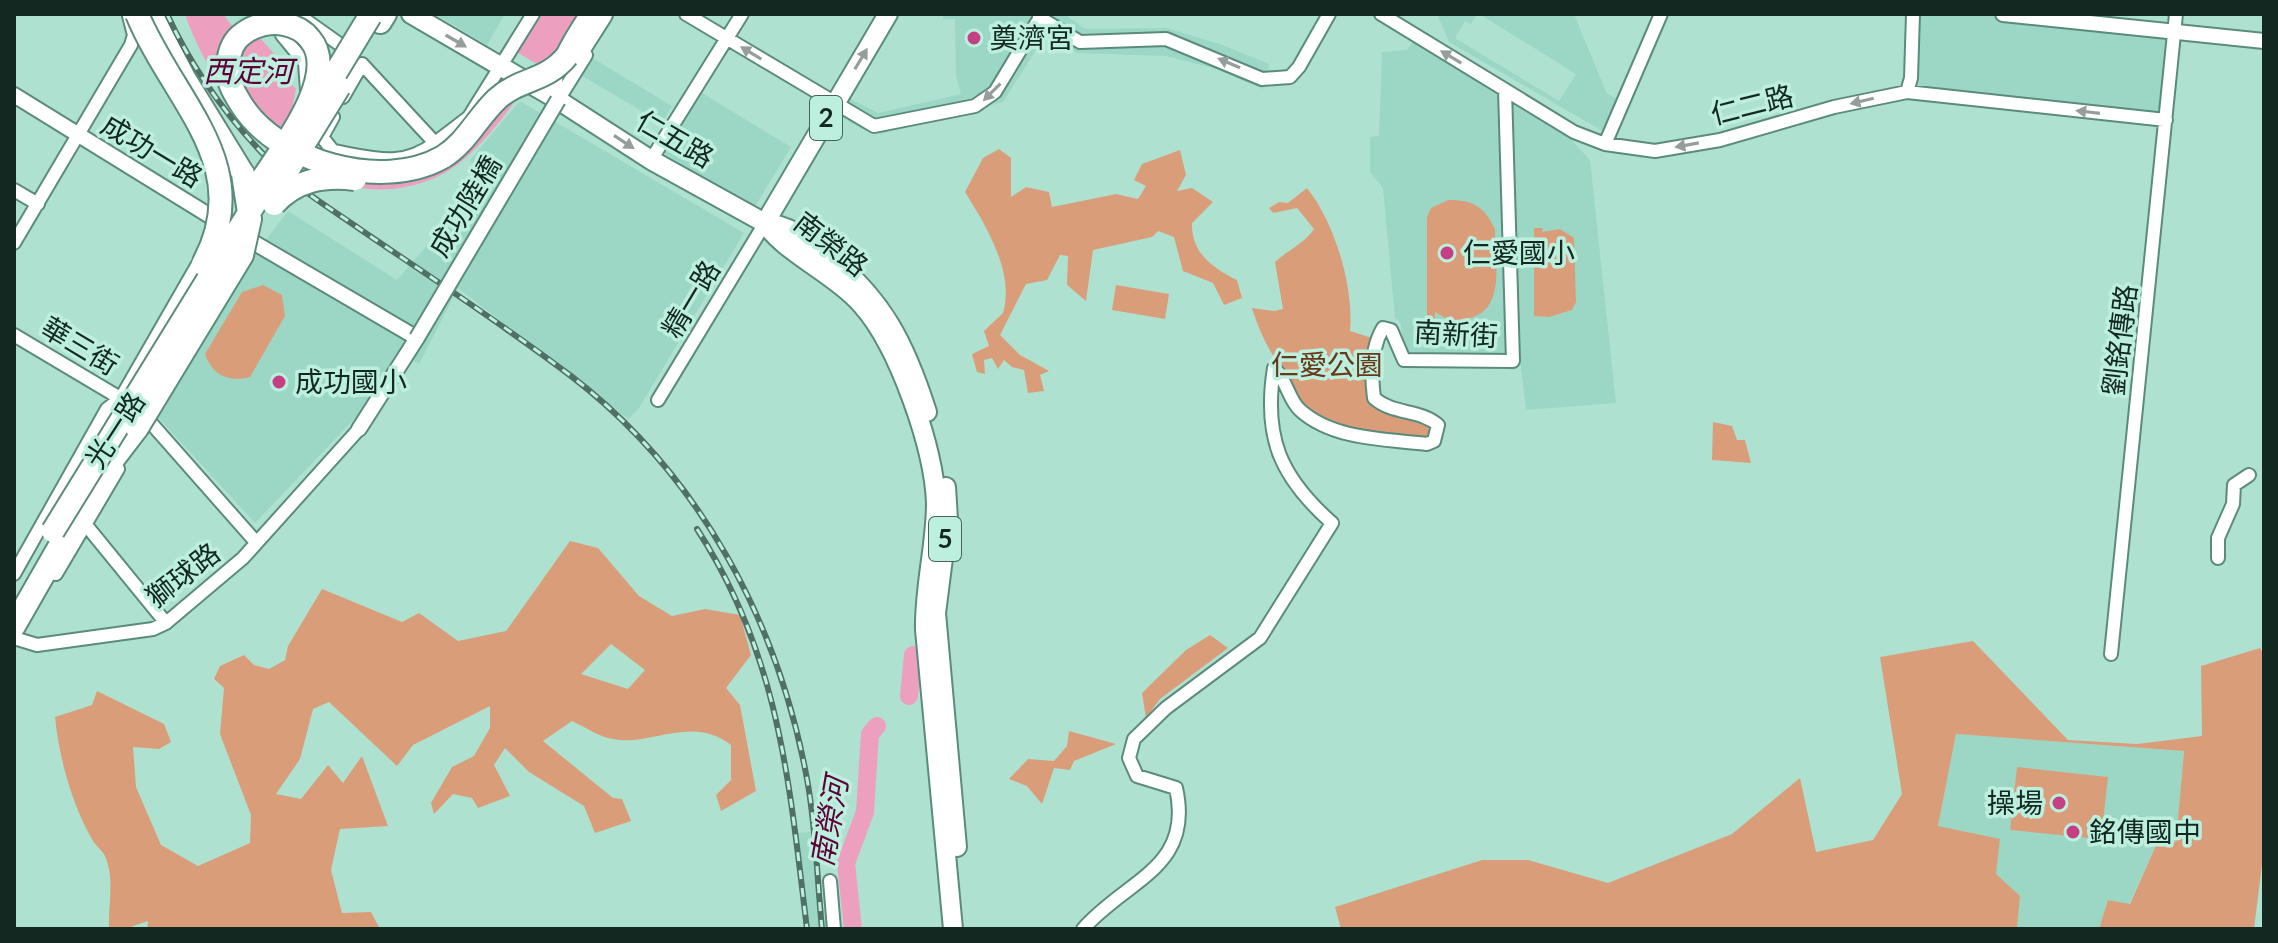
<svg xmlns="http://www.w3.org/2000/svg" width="2278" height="943" font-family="Lato,'Noto Sans TC',sans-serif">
	<rect width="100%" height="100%" fill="#afe1d1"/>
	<path fill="#9bd7c4" d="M435 14H505L487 45Z
		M943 14H1064L1085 29 1166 28 1220 44 1269 64 1263 89 1213 68 1166 56 1077 53 1046 34 1003 102 880 134 864 130 837 115 847 97 878 113 961 94 956 75 955 19H943Z
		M1437 14H1477L1471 24 1465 21 1455 38 1559 101 1576 74 1479 14H1574L1607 94 1620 100 1606 133 1449 42Z
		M1907 14H1999L2174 31 2166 120 1907 92Z
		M1414 41 1441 53 1500 96 1507 356H1407L1403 350 1401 323 1395 318 1383 188 1370 172V137L1379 136 1382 52 1407 50Z
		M589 56 672 106 662 123 579 74Z
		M697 90 791 147 754 208 660 151Z
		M520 101 744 233 639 408 628 419 458 288 419 364 397 352 361 412 255 523 158 417 257 252 288 211 397 280 483 181 470 160Z
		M1512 104 1566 134 1590 160 1616 403 1526 410 1520 359Z
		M1956 734 2184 751 2176 842 2157 843 2129 904 2108 900 2099 929H2017L2020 896 1938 826Z
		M815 832 821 889 826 929H804L793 833Z"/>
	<path fill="#d99e79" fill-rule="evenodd" d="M999 149 1011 158V197L1026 187 1049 192 1052 207 1116 194 1138 199 1146 186 1134 180 1142 164 1180 150 1186 175 1177 191 1192 188 1213 202 1192 223C1191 252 1212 268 1237 280L1242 298 1224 305 1213 283 1183 271 1174 237 1158 231 1152 237 1093 250 1086 301 1067 285 1068 256 1060 255 1047 280 1026 284 1000 335 1020 355 1049 371 1040 375 1044 391 1028 393 1024 370 1012 367 1004 360 998 369 992 358 984 360 985 374 977 372 972 354 989 346 984 331 1003 313C1015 272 986 226 965 192L983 158Z
		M1307 188C1335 223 1354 287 1350 331L1372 338 1370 398 1434 426V434L1428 438C1393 433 1322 432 1299 401 1292 391 1288 378 1281 368 1268 349 1259 331 1252 308L1274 311 1283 309 1275 262C1287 251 1306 242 1314 229L1297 208 1273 213 1269 208 1279 202 1288 203Z
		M1448 200C1473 200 1484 206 1495 229 1495 271 1509 321 1450 321L1435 312V327L1427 326V217L1431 208Z
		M1534 228H1543L1542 232 1560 229 1574 238 1576 302 1572 310 1549 317 1534 316Z
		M263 285 282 295 285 316 250 377C229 383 212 375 205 354L242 292Z
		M1116 285 1169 294 1165 319 1112 310Z
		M1713 422 1732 426 1737 440H1745L1751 463 1712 460Z
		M570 541 598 548 639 596 672 616 705 609 740 615 751 655 726 688 740 705 756 791 721 811 716 795 731 780V745C692 714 649 747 613 739 599 737 585 727 572 721L543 741 613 798 622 799 631 821 595 833 584 806 529 772 505 748 494 765 510 796 478 808 472 798 453 794 434 814 431 803 452 767 474 756 490 728V706L413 745 397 766 329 702 313 709 300 759 276 794 301 799 328 765 343 783 362 756 388 826 340 829 331 870 342 913 371 912 380 929H147L148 921 125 929H109C108 904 115 879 105 856 102 850 96 846 93 841 72 805 59 758 55 717L92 705 97 691 164 724 171 742 159 749 133 747 136 787 161 845 198 866 250 843 251 815 220 734 224 688 214 679 220 666 244 655 254 665 269 669 285 660 288 646 322 589 402 622 419 613 458 641 506 631ZM611 644 645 670 628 689 581 674Z
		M1210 635 1228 648 1160 699 1146 718 1142 693 1186 650Z
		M1973 641 2068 740 2137 744 2202 736 2201 666 2260 648 2264 655V848L2254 929H2099L2108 900 2130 904 2157 843 2176 842 2184 751 1956 734 1938 826 2000 839 1996 874 2020 896 2017 929H1341L1335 907 1482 860H1528L1608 883 1732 834 1800 778 1816 852 1873 840 1902 794 1880 657Z
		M1069 731 1116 744 1074 761 1070 770 1054 768 1042 804 1027 786 1009 779 1028 759 1054 761 1067 746Z
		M2017 767 2108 777 2101 839 2010 830Z"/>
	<path fill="#ed9fbf" d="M185 14H223L243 40 260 38 287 68 282 72 296 89 288 129 333 155 411 162 498 90 537 14H581L547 70 534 72C515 104 476 158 441 175 326 231 219 114 185 14Z"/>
	<path fill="#afe1d1" d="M515 51 547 70 537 75 520 103 494 87Z"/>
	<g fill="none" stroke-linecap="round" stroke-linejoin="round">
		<path stroke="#ed9fbf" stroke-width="18" d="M909 696 913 655
			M853 929 846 863 865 812 870 734 877 726"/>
		<defs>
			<path id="minor" d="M297 14 342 46
				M686 14 874 126 975 106 995 92 1042 14
				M1381 14 1574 132 1605 144 1655 151 1720 140 1834 107 1907 92 2166 120
				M1039 17 1080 42 1166 39 1262 79 1290 77 1299 67 1329 14
				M282 35 305 63 307 90
				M1907 92 1911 78 1913 14
				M343 97 362 64 435 143 469 117 533 14
				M558 100 586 55
				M558 100C550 65 568 43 586 14
				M333 117 322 137 333 151C373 158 401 169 435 143
				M1605 144 1661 14
				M651 160 742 14
				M14 190 38 204
				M14 243 131 45 134 35 129 16
				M14 335 125 401
				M658 400 765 223
				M143 414 255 541
				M86 525 166 623
				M2218 558V538L2233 504 2234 485 2249 475
				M14 574 107 409 121 398 202 257
				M56 574 118 469
				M14 638 37 645 153 629 166 623 243 558 359 429
				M2111 654 2176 14
				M830 881 834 929
				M1083 929C1127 879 1194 868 1176 788L1137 776 1129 758 1134 739 1166 708 1260 638 1332 523C1280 477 1263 437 1274 368 1287 380 1288 399 1300 410 1333 440 1386 439 1427 444L1434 441 1438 425C1420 409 1393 415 1374 398 1371 375 1371 348 1383 328L1391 330 1404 360 1513 361 1505 90"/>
			<path id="tertiary" d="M2003 14 2264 41
				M14 95 223 224
				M241 235 417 338 359 429"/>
			<path id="primary" d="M411 14 558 100 651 160 765 223C782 251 836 275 862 305 899 347 934 448 936 503 936 546 924 587 925 630L953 929
				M765 223C787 224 809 240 825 253 883 299 905 343 927 412
				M765 223 888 14
				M946 487 948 519 936 613 957 847"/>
			<path id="motorway" d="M151 14 184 78 243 174
				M380 22 385 14
				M573 58 601 14
				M14 626 98 479 137 428"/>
		</defs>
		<use href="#minor" stroke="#5b8b7c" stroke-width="16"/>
		<use href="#tertiary" stroke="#5b8b7c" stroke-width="18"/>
		<use href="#primary" stroke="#5b8b7c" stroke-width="22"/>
		<use href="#motorway" stroke="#5b8b7c" stroke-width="26"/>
		<use href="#minor" stroke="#fff" stroke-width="12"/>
		<use href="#tertiary" stroke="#fff" stroke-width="14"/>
		<use href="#primary" stroke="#fff" stroke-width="18"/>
		<use href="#motorway" stroke="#fff" stroke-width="22"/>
		<defs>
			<path id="rail" d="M167 14C195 75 235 128 283 174 310 197 339 214 367 234 435 280 505 326 571 376 699 474 778 621 807 779 816 827 817 879 822 929
				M697 529C780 657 789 782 807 929"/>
		</defs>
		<use href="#rail" stroke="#507066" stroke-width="6"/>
		<use href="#rail" stroke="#bcefde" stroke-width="3" stroke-dasharray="9" stroke-linecap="butt"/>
		<defs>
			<path id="tertiary-bridge" d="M417 338 558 100"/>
			<path id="motorway-bridge" d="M137 14C174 103 257 165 203 264
				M321 97 370 16
				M259 184C280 151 341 75 310 39 304 31 294 26 284 24 271 21 255 25 244 33 233 40 229 52 228 64 226 80 233 91 241 104 277 162 382 192 443 157 466 143 477 118 497 99 520 78 546 82 567 56
				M273 194 339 87
				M274 204C296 180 324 175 355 179
				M137 428 242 255 250 219 243 174
				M53 531 273 174"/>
		</defs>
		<use href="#tertiary-bridge" stroke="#5b8b7c" stroke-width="18" stroke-linecap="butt"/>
		<use href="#motorway-bridge" stroke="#5b8b7c" stroke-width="26" stroke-linecap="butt"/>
		<use href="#tertiary-bridge" stroke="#fff" stroke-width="14"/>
		<use href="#motorway-bridge" stroke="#fff" stroke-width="22"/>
	</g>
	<defs><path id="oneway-solid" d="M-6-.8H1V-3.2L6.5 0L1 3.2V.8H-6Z" transform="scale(2)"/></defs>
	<g fill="#959e9c">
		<use href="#oneway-solid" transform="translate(456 41) rotate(30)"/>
		<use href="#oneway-solid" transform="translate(751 53) rotate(-149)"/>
		<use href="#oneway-solid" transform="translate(1451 57) rotate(-149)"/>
		<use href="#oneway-solid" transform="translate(861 59) rotate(-59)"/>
		<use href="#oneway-solid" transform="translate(1229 63) rotate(-157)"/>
		<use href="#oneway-solid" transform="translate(992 92) rotate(135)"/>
		<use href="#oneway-solid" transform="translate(1862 101) rotate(167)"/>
		<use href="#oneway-solid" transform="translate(2088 112) rotate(-173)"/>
		<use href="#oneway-solid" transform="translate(624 142) rotate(33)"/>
		<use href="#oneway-solid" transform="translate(1687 145) rotate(170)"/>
	</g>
	<g fill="#c43f83" stroke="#bcefde" stroke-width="3">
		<circle cx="974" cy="38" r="8"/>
		<circle cx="1447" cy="253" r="8"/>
		<circle cx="279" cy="382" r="8"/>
		<circle cx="2059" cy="803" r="8"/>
		<circle cx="2073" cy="832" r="8"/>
	</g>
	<g text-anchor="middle" stroke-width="7" stroke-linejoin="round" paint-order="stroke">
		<g fill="#bcefde" stroke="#46645a" stroke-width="2">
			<rect x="810" y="96" width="32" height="44" rx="6"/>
			<rect x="929" y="517" width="32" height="44" rx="6"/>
		</g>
		<g font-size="26" font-weight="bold" fill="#142822">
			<text x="826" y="127">2</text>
			<text x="945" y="548">5</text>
		</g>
		<g font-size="28" fill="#142822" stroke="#bcefde" text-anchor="start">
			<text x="990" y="48">奠濟宮</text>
			<text x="1463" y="263">仁愛國小</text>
			<text x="295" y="392">成功國小</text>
			<text x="2043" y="813" text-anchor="end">操場</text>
			<text x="2089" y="842">銘傳國中</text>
		</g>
		<g font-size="28" fill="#142822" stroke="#bcefde">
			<text transform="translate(1752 105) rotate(-14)" y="10">仁二路</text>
			<text transform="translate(675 139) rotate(30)" y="10">仁五路</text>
			<text transform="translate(152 151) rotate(31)" y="10">成功一路</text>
			<text transform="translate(465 206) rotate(-59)" y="10">成功陸橋</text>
			<text transform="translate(831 244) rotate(38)" y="10">南榮路</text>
			<text transform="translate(691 299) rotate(-59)" y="10">精一路</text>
			<text transform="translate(1456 334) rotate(3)" y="10">南新街</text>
			<text transform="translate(2120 340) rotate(-83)" y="10">劉銘傳路</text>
			<text transform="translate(80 346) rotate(31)" y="10">華三街</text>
			<text transform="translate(115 430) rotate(-57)" y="10">光一路</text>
			<text transform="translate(183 575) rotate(-38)" y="10">獅球路</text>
		</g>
		<g font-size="28" fill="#67391a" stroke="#bcefde">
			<text x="1327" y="375">仁愛公園</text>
		</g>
		<g font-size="30" font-style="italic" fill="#5e0038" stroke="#bcefde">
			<text x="248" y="82">西定河</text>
			<text transform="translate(830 822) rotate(-80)" y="10">南榮河</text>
		</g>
	</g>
	<rect width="2278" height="943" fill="none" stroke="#142822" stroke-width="32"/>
</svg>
